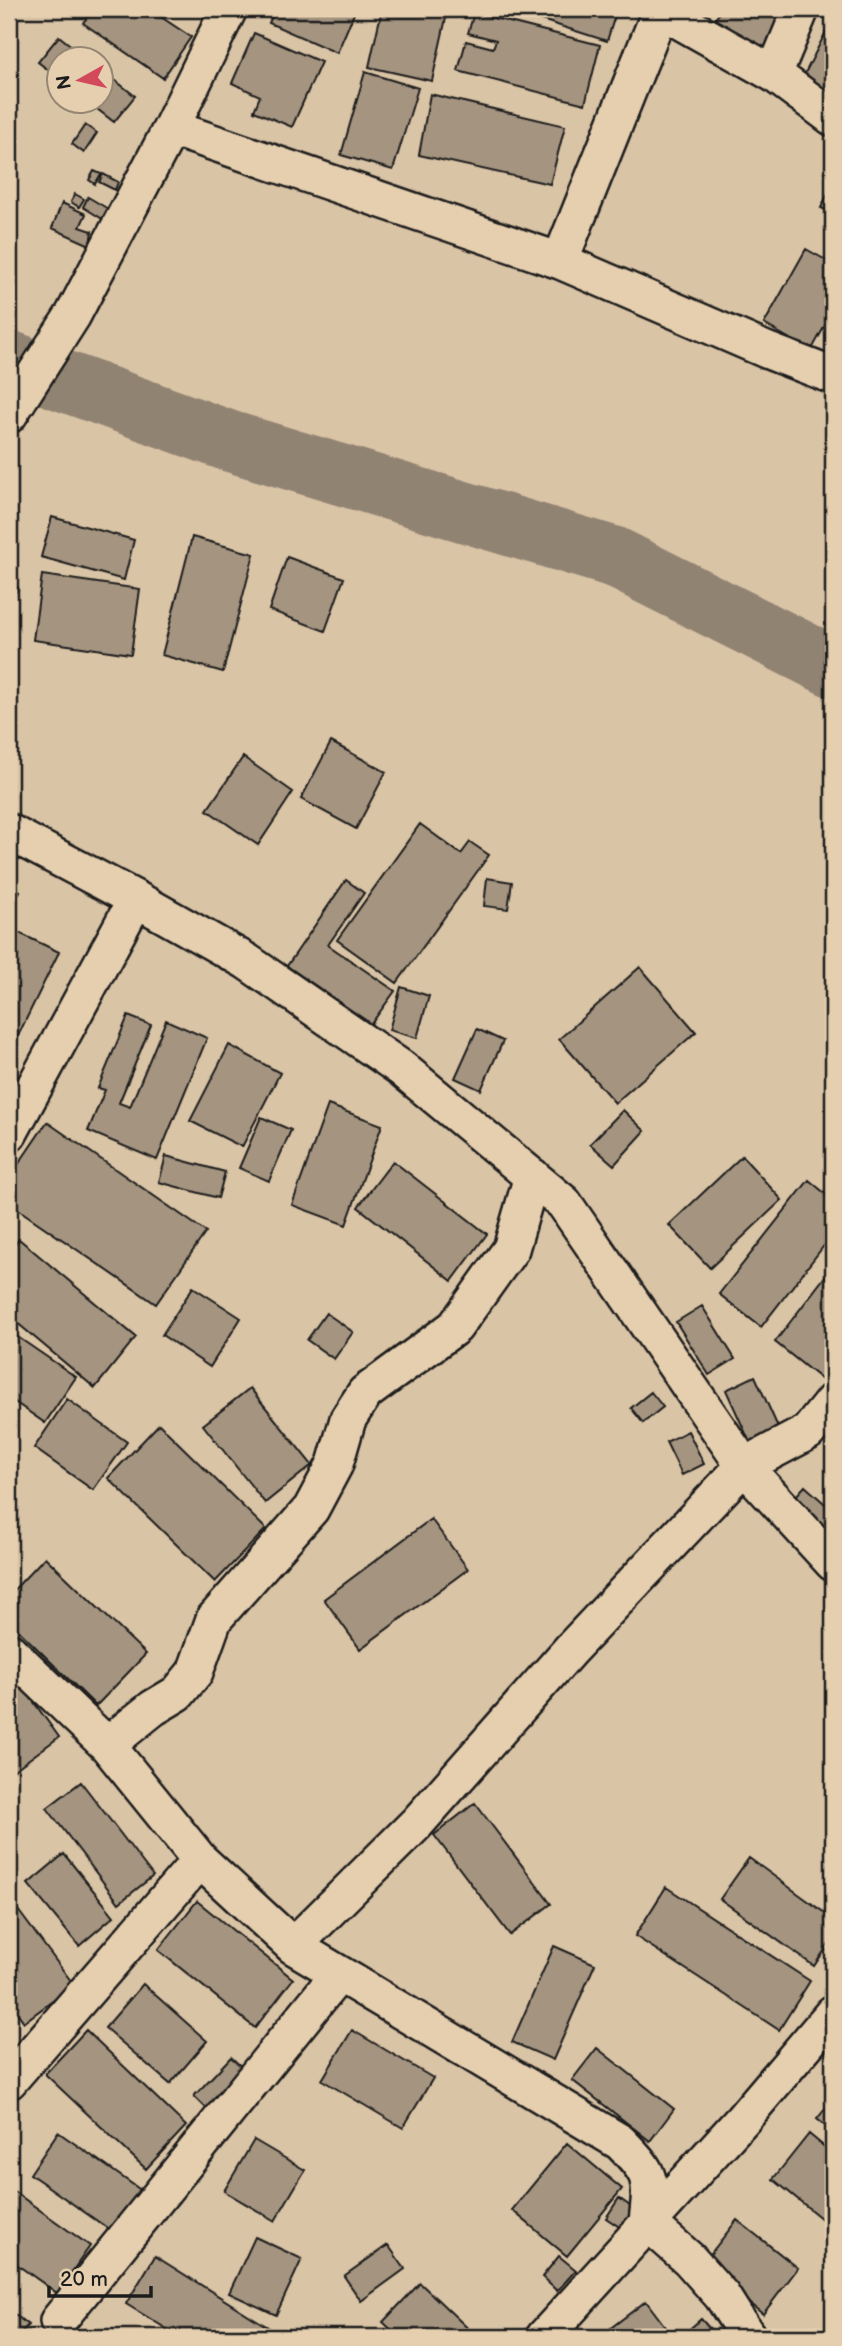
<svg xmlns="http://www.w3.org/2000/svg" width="842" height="2346" font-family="'Balsamiq Sans',sans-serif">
	<rect width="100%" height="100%" fill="#dac4a6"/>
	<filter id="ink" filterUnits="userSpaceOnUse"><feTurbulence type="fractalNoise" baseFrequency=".0143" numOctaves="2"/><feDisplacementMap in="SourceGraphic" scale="14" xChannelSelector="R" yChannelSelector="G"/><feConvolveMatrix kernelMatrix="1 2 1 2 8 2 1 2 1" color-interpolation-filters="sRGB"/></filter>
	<g filter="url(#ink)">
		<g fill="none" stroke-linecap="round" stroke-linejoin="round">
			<path stroke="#918372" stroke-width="61" d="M9 361 229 441 614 557 833 667"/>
		</g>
		<path fill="#a59580" stroke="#1c1c1c" stroke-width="2" d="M93 9H149L191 37 163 78 83 23Z
			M275 9H356L337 53 269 23Z
			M382 9H448L432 81 369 67Z
			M507 9H617L607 41Z
			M721 9H792L768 54 713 24Z
			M474 13 600 45 585 104 458 71 466 41 493 48 496 40 468 33Z
			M833 18V95L802 79Z
			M254 33 321 62 292 127 254 111 260 96 232 83Z
			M59 36 89 60H60V79L38 62Z
			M102 70 135 96 114 122 88 102H102Z
			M365 72 418 88 393 170 341 155Z
			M430 94 565 126 550 184 419 155Z
			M85 125 97 133 84 153 72 144Z
			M94 171 101 174 95 184 89 180Z
			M103 174 118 182 115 190 99 182Z
			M833 183V213L821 208Z
			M75 194 84 199 79 207 71 202Z
			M88 197 115 213 109 223 83 207Z
			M62 203 86 214 80 227 92 231 90 245 52 228Z
			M806 249 833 264V311L811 351 764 324Z
			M52 517 134 540 124 580 41 557Z
			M192 537 254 554 223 672 162 655Z
			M287 557 344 578 325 631 269 610Z
			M42 575 140 589 131 654 33 640Z
			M9 583 18 588 9 605Z
			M331 742 386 772 356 829 301 799Z
			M243 757 293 792 258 845 207 810Z
			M420 824 461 854 470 842 489 855 397 983 337 940Z
			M487 878 512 882 508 909 484 906Z
			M346 880 364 893 328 945 395 991 371 1024 287 966Z
			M9 885 20 891 9 914Z
			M15 931 59 952 14 1044 9 1041V944Z
			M640 967 696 1032 615 1103 559 1039Z
			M401 987 429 996 417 1038 389 1030Z
			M128 1016 151 1025 119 1103 130 1107 166 1020 207 1038 157 1160 88 1131 105 1090 98 1088Z
			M477 1029 503 1041 481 1090 455 1078Z
			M229 1045 280 1073 242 1147 190 1121Z
			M328 1105 382 1125 346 1225 292 1205Z
			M623 1110 645 1131 614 1165 590 1144Z
			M261 1117 291 1130 269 1181 239 1168Z
			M47 1122 206 1232 156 1304 9 1203V1178Z
			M166 1156 225 1172 218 1198 159 1182Z
			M742 1156 782 1200 710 1268 669 1225Z
			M393 1161 487 1234 452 1281 358 1207Z
			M809 1180 833 1200V1234L761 1327 719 1294Z
			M19 1239 136 1337 95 1388 9 1316V1251Z
			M833 1266V1374L826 1383 775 1342Z
			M193 1287 241 1318 210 1367 162 1335Z
			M702 1306 735 1359 709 1375 676 1322Z
			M326 1313 353 1332 334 1359 307 1340Z
			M9 1331 76 1377 45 1423 9 1398Z
			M755 1376 781 1434 752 1447 726 1390Z
			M250 1388 312 1465 265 1503 203 1425Z
			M651 1392 663 1407 643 1423 631 1408Z
			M67 1399 127 1442 93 1490 34 1448Z
			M159 1424 266 1529 215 1582 108 1478Z
			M688 1431 704 1464 682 1475 666 1442Z
			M805 1486 833 1511V1543L785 1508Z
			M431 1519 468 1569 360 1649 324 1599Z
			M45 1557 146 1654 96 1706 9 1621V1595Z
			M9 1668 59 1737 10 1773 9 1771Z
			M81 1782 153 1876 119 1903 47 1808Z
			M475 1803 551 1904 510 1935 434 1835Z
			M64 1854 114 1916 79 1946 28 1884Z
			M749 1858 833 1919V1938L814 1966 720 1899Z
			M666 1887 810 1981 779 2030 635 1936Z
			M9 1898 74 1985 24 2022 9 2001Z
			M197 1901 293 1979 255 2028 158 1950Z
			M554 1946 595 1964 553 2060 512 2042Z
			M143 1984 207 2041 170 2084 105 2028Z
			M86 2030 186 2126 146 2169 45 2074Z
			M352 2030 433 2078 403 2128 322 2080Z
			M597 2048 674 2109 650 2141 572 2080Z
			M231 2057 250 2075 212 2114 194 2096Z
			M833 2099V2132L817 2119Z
			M58 2132 142 2191 113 2232 30 2174Z
			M809 2134 833 2154V2228L773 2179Z
			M254 2140 305 2170 275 2221 224 2191Z
			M567 2143 622 2189 567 2256 512 2210Z
			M9 2188 90 2246 57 2293 9 2259Z
			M619 2198 634 2209 621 2228 606 2218Z
			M737 2220 798 2268 763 2314 701 2266Z
			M255 2237 302 2259 276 2315 229 2293Z
			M388 2245 405 2269 361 2301 344 2276Z
			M155 2256 271 2329 266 2337H180L126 2304Z
			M559 2256 576 2270 557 2291 542 2277Z
			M420 2283 477 2337H399L383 2322Z
			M646 2301 673 2337H599Z
			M9 2310 28 2325 18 2337H9Z
			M701 2319 713 2332 708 2337H687L684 2334Z"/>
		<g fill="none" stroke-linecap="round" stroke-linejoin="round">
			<defs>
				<path id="street" d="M660 10 774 74 833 118
					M774 74 801 9
					M171 128 560 261 766 350 833 376
					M560 261 661 9
					M9 415 73 315 171 128 229 9
					M9 832 136 899 246 961 401 1068 564 1203 744 1466 833 1563
					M9 1134 136 899
					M9 1651 107 1745 200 1860 293 1946 620 2142C652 2174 652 2178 647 2222L689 2259 722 2296 748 2337
					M107 1745 153 1708 178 1693 195 1672 214 1619 311 1509 335 1464 348 1419 365 1393 455 1327 511 1249 532 1176
					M293 1946 417 1823 570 1650 744 1466 808 1432 833 1401
					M9 2081 200 1860
					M58 2321 338 1975
					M544 2337 742 2120 833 2013"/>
			</defs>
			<use href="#street" stroke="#1c1c1c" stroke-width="40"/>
			<use href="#street" stroke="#e6cfaf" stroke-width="35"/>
		</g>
	</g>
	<rect width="842" height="2346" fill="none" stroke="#e6cfaf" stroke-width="35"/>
	<rect x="18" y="18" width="807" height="2311" fill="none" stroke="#1c1c1c" stroke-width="2.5" filter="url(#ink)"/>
	<g transform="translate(80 80) rotate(262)"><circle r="33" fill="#e6cfaf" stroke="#958774" stroke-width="2"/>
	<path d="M0-5L12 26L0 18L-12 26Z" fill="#d1495b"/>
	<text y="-10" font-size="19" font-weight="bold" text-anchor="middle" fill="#1c1c1c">N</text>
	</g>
	<path d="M49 2286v10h102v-10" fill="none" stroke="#1c1c1c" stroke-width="3.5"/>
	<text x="60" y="2286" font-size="21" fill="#1c1c1c" stroke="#e6cfaf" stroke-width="5" paint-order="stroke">20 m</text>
</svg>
